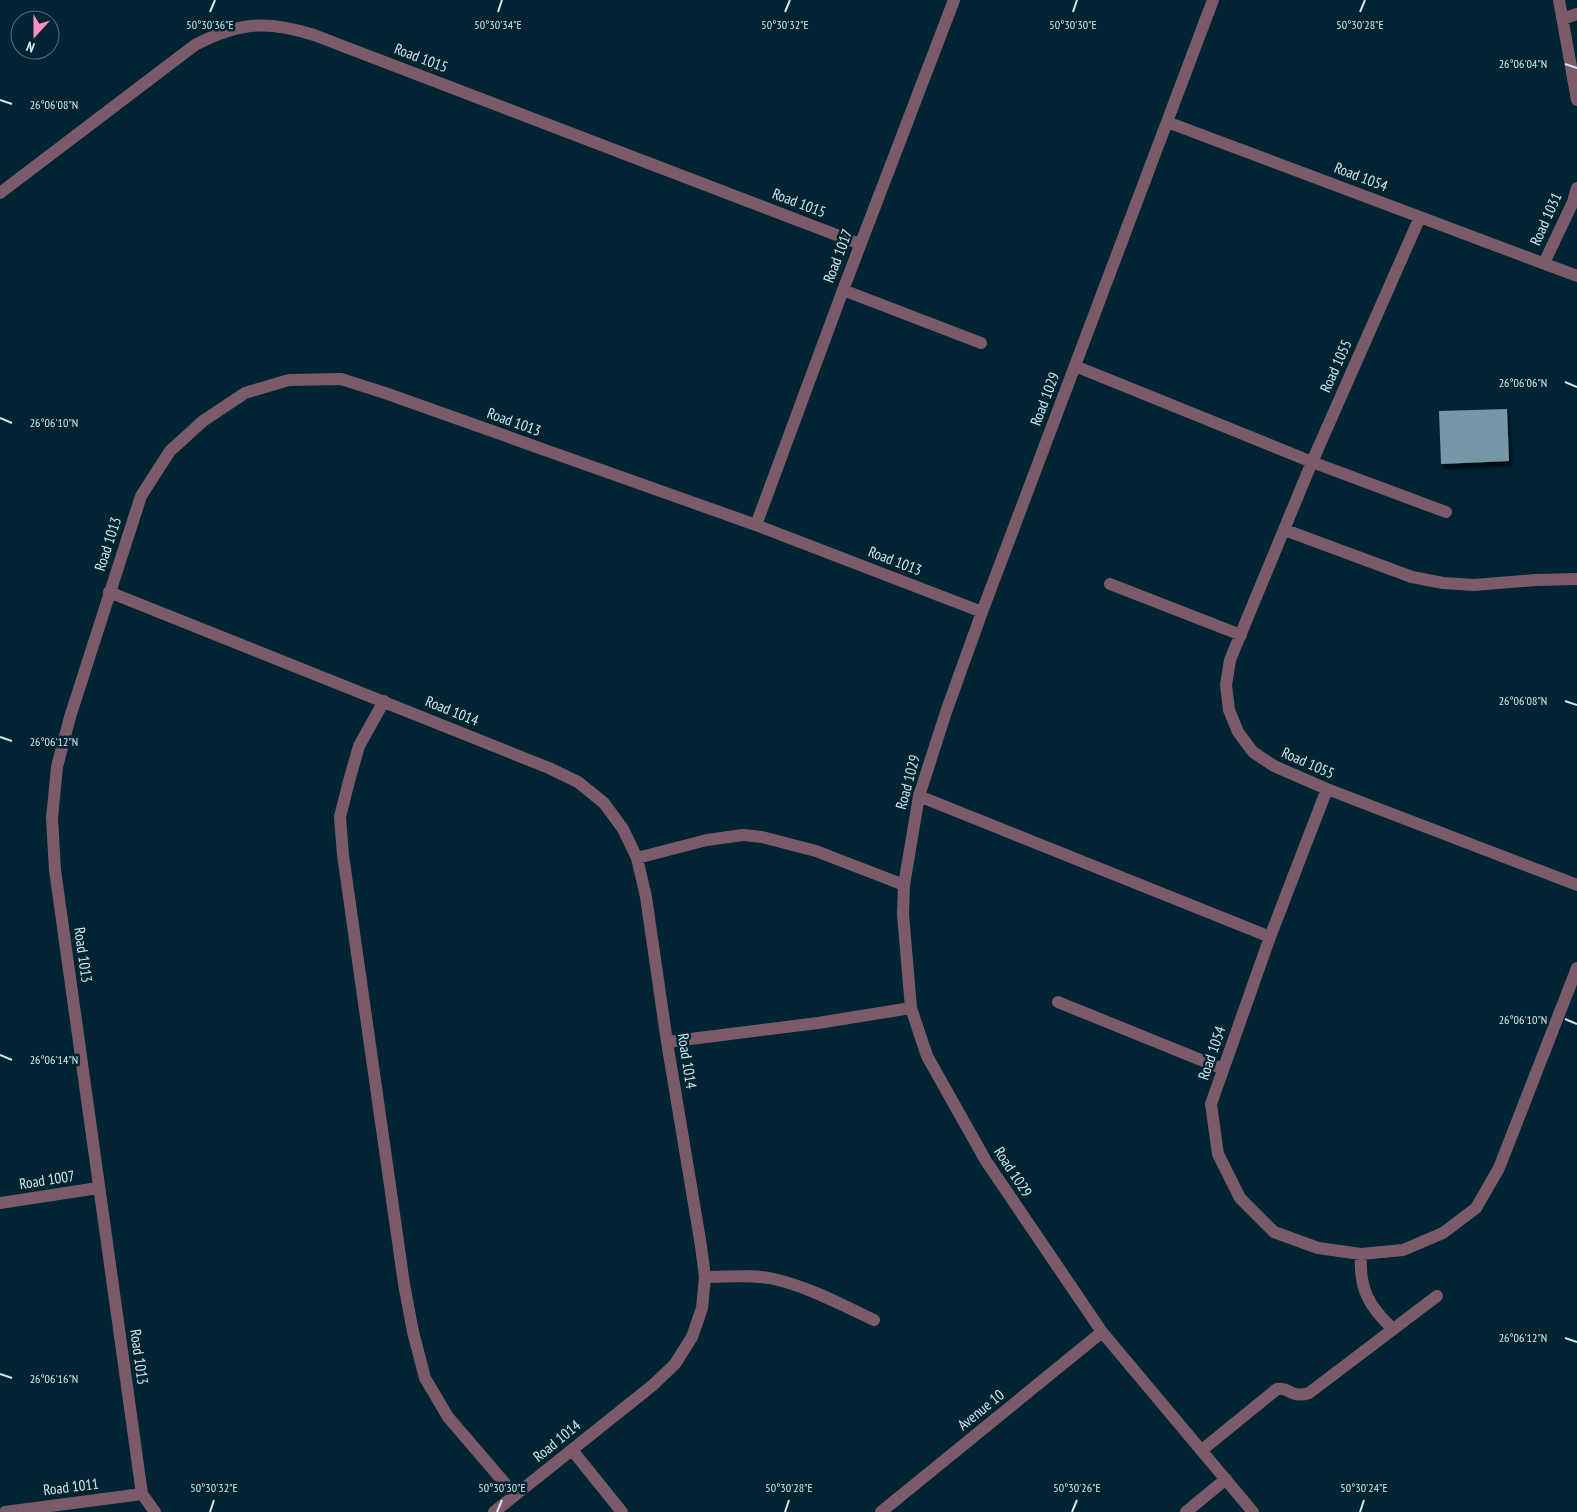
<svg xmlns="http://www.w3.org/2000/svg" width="1577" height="1512" font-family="'PT Sans Narrow',sans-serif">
	<defs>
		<filter id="shadow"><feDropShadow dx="3" dy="5.5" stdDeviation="1" flood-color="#0009"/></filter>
	</defs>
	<rect width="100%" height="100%" fill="#002431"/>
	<path fill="#7598a7" filter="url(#shadow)" d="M1507 409 1509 461 1441 464 1439 411Z"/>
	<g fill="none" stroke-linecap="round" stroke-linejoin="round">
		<path stroke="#7b5b6a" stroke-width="12" d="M1213 0 982 612 946 712 919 796 904 885 903 914 911 1008 927 1056 986 1161 1102 1332 1253 1512
			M1559 0 1577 100
			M1563 19 1577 14
			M1167 122 1577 276
			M0 193 195 45C239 22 267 20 314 35L860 244
			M1420 217 1312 462 1230 660 1226 685 1229 710 1238 732 1253 752 1274 766 1327 789 1577 885
			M1544 263 1573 202 1577 188
			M843 290 981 343
			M1075 366 1312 462 1446 512
			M756 525 843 290 954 0
			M1285 530 1412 577 1443 583 1474 585 1536 580 1577 579
			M1110 584 1241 635
			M109 592 549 768 578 782 604 803 623 829 637 858 646 897 667 1042 701 1246 705 1277 702 1308 692 1337 675 1364 653 1385 494 1512
			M384 701 359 746 349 781 340 817 343 855 404 1284 413 1332 425 1378 448 1417 515 1495
			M1327 789 1270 937 1211 1104 1218 1154 1240 1198 1274 1232 1318 1248 1361 1254 1403 1250 1443 1233 1476 1208 1499 1168 1577 968
			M919 796 1270 937
			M637 858 707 840 743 835 762 837 816 851 904 885
			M1058 1002 1223 1069
			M667 1042 818 1023 911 1008
			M0 1203 98 1188
			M1361 1254C1359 1288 1368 1306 1393 1329
			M705 1277C728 1277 752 1274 774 1279 809 1287 842 1305 874 1320
			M572 1450 622 1512
			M1202 1450 1277 1389C1289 1386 1291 1399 1309 1393L1437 1296
			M5 1512 142 1494
			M155 1512 142 1494 55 870 52 818 57 767 70 717 141 496 170 451 203 421 245 393 289 380 341 379 385 393 756 525 982 612
			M881 1512 1102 1332
			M1186 1512 1226 1479"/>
	</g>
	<path fill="none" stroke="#d3e6ef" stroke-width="2" d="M210 12 215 0M498 12 502 0M785 12 790 0M1073 12 1077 0M1360 12 1365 0M1565 64 1577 68M0 100 12 104M1565 382 1577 387M0 418 12 423M1565 701 1577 705M0 737 12 741M1565 1019 1577 1024M0 1055 12 1060M1565 1338 1577 1342M0 1374 12 1378M210 1512 214 1500M497 1512 502 1500M785 1512 789 1500M1072 1512 1077 1500M1360 1512 1364 1500"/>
	<g text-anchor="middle" stroke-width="5" stroke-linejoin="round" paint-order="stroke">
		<g font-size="15" fill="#d3e6ef" stroke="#002431">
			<text transform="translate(421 58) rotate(21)" y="5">Road 1015</text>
			<text transform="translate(1361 177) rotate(21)" y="5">Road 1054</text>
			<text transform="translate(799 203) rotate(21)" y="5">Road 1015</text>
			<text transform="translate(1546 219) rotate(-66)" y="5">Road 1031</text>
			<text transform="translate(838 256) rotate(-69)" y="5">Road 1017</text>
			<text transform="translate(1336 366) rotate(-66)" y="5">Road 1055</text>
			<text transform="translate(1045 399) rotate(-69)" y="5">Road 1029</text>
			<text transform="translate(514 422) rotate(20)" y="5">Road 1013</text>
			<text transform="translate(108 544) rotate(-72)" y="5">Road 1013</text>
			<text transform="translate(895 561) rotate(21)" y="5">Road 1013</text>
			<text transform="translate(452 711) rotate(22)" y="5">Road 1014</text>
			<text transform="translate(1308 763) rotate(24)" y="5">Road 1055</text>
			<text transform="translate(908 782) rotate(-75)" y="5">Road 1029</text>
			<text transform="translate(83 955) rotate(82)" y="5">Road 1013</text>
			<text transform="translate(1212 1053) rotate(-71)" y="5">Road 1054</text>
			<text transform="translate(687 1061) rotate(81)" y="5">Road 1014</text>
			<text transform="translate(1013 1172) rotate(57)" y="5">Road 1029</text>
			<text transform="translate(47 1180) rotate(-9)" y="5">Road 1007</text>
			<text transform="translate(139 1357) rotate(82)" y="5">Road 1013</text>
			<text transform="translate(981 1410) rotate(-39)" y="5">Avenue 10</text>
			<text transform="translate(557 1441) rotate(-39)" y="5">Road 1014</text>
			<text transform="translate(71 1487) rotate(-7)" y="5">Road 1011</text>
		</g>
	</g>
	<g font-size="12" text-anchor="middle" fill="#d3e6ef" stroke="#002431" stroke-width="5" stroke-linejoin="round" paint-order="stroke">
		<text x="498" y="29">50°30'34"E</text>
		<text x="785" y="29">50°30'32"E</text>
		<text x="1073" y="29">50°30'30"E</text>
		<text x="1360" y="29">50°30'28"E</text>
		<text x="210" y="29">50°30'36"E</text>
		<text x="1523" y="68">26°06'04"N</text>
		<text x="54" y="109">26°06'08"N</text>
		<text x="1523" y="387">26°06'06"N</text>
		<text x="54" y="427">26°06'10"N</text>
		<text x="1523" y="705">26°06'08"N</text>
		<text x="54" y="746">26°06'12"N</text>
		<text x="1523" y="1024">26°06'10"N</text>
		<text x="54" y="1064">26°06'14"N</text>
		<text x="1523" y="1342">26°06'12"N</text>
		<text x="54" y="1383">26°06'16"N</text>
		<text x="214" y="1492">50°30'32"E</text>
		<text x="502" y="1492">50°30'30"E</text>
		<text x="789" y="1492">50°30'28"E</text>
		<text x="1077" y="1492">50°30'26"E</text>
		<text x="1364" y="1492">50°30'24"E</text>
	</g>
	<g transform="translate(35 35) rotate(201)"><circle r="24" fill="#002431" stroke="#54727d"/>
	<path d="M0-4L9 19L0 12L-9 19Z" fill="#fb8fc4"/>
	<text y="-8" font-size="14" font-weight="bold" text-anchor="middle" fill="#d3e6ef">N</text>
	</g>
</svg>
